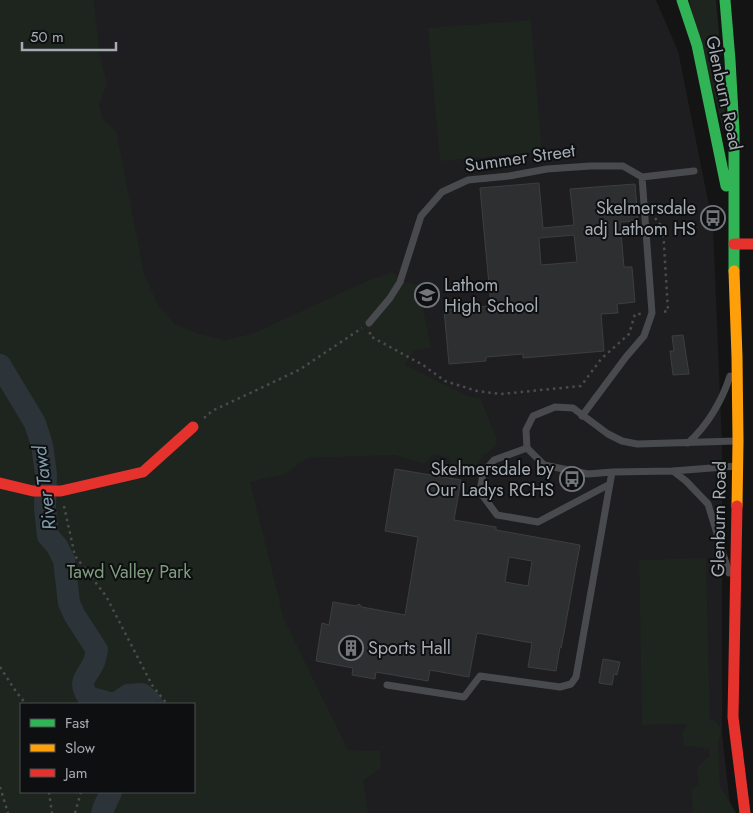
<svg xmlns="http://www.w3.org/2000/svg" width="753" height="813" font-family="Jost,sans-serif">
	<rect width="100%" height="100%" fill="#141414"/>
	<path fill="#1e1e20" d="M93 0H656L678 51 713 226 722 445V733L731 813H361L163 365 87 140Z"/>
	<path fill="#1e241e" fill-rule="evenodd" d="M0 0H94L99 51 107 84 99 105 103 119 116 131 144 273 158 305 175 324 199 334 225 340 254 333 367 281 393 272 403 281 418 285 431 347 413 351 405 365 467 396 480 398 496 436V446L483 456 470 474 454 470 448 457 433 455 424 464 395 455 307 458 285 474 250 482 284 619 348 750 380 751 381 768 363 781 368 813H0ZM21 704H194V792H21Z
		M689 0H716L720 44 726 129H723Z
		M531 20 542 152 440 161 428 28Z
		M706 558 710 720 715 721 721 728 718 745 720 786 736 813H693L691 789 699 784 697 767 710 756 709 749 684 745 682 734 687 724 642 725 639 560Z"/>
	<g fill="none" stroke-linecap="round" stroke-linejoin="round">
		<path stroke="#2c3439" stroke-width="22" d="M0 365 35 423 42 445 46 474 45 508 48 536 57 546 64 560 69 603 75 616 97 650C96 654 95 659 94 662 87 678 77 680 88 697L114 704
			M115 704 128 695 142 694 150 701 152 704
			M102 813 104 807 111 792"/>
	</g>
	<path fill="#2e2f30" stroke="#3d3e40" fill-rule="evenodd" d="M539 183 543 228 574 225 570 189 635 184 638 221 620 222 624 267H632L635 302 617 304 618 313 601 314 604 351 523 358V354L486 357V361L449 364 444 310 491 306 480 188ZM574 235 577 262 541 265 539 238Z
		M683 335 689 374 673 375 670 351H674L672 336Z
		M395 469 461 480 454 520 496 527V530L580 545 564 633 561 648 560 647 556 671 528 667 532 643 477 633 469 677 430 670 428 681 376 672 375 679 352 675 353 668 316 661 322 623 329 625 333 602 356 606 359 604 362 607 405 615 418 537 385 531ZM509 557 532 561 528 586 505 582Z
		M603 659 620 662 617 675 614 674 612 685 599 683Z"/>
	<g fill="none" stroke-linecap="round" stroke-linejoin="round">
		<path stroke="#4a4b4e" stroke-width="2.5" stroke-dasharray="2.5 4" stroke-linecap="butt" d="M655 218 663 228 668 311 662 312
			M370 332V336L423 365 445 381 477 391 501 394 581 386 601 359 629 334 635 314H641
			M204 418 212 411 299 370 362 328
			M64 506 75 556 106 596 152 685 167 704
			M0 667 17 693 26 704
			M0 787 8 813
			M49 792 52 813
			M75 813 81 792"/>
		<path stroke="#494a4d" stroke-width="7" d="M642 177 694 171
			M369 323 390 298 400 282 421 216 442 192 468 180 509 176 547 169 590 166H623L642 177 652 313 644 336 626 357 582 416
			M736 441 637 444 622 441 608 434 573 408 555 407 533 416 526 430 527 448 544 465 588 474 612 472 673 471 737 466
			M688 443C707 426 722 401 730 376
			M527 448 494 460 483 473 480 492 497 515 538 522 610 484
			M673 471 686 481 708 504 729 573
			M387 685 464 697 480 676 560 687 571 684 576 677 612 472"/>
		<path stroke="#30b455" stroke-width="11" d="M682 0 697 45 726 186
			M725 0 730 60 734 131V271"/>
		<path stroke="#ff9f0a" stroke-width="11" d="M734 271 737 357 738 441 737 506"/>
		<path stroke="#e5322d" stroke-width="11" d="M734 244H753
			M0 483 33 491H61L143 472 193 427
			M737 506 733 717 745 813"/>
	</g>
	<defs>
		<symbol id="bus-ring" viewBox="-11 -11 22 22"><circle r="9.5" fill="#0e0f10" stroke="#73777c" stroke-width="1.5"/><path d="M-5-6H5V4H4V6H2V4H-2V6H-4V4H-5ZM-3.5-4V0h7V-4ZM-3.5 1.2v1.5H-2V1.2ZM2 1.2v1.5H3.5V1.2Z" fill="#73777c"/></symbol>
		<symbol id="school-ring" viewBox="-11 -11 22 22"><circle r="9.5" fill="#0e0f10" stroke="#73777c" stroke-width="1.5"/><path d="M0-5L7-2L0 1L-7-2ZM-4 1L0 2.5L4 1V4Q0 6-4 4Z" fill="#73777c"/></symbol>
		<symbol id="building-ring" viewBox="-11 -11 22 22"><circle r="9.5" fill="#0e0f10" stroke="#73777c" stroke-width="1.5"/><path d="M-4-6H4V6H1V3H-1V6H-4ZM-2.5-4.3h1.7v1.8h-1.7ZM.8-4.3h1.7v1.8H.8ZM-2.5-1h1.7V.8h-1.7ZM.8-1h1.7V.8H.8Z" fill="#73777c"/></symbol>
	</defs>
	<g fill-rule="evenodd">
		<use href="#bus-ring" x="699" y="204" width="28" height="28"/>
		<use href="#school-ring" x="413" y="281" width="28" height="28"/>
		<use href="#bus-ring" x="558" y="465" width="28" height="28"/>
		<use href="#building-ring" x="337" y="634" width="28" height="28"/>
	</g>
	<g text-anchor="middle" stroke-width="4" stroke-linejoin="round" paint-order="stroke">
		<g font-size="18" fill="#a6acb4" stroke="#0e0f10">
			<text transform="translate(724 93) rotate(78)" y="6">Glenburn Road</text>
			<text transform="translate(520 158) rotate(-8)" y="6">Summer Street</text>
			<text transform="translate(719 519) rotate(-89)" y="6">Glenburn Road</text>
		</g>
		<g font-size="18" fill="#a6acb4" stroke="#0e0f10" text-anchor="end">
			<text x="696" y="214">Skelmersdale<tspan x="696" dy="21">adj Lathom HS</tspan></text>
			<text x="444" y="291" text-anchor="start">Lathom<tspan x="444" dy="21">High School</tspan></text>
			<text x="554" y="475">Skelmersdale by<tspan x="554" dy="21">Our Ladys RCHS</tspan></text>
			<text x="368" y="654" text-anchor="start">Sports Hall</text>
		</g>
		<g font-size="18" fill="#809e7f" stroke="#0e0f10">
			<text x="129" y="578">Tawd Valley Park</text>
		</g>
		<g font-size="19" font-style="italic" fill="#809dad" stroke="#0e0f10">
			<text transform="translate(44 488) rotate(-97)" y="7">River Tawd</text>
		</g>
	</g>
	<rect x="20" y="703" width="175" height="90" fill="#0e0f10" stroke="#4b4e52"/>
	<rect x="30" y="719" width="25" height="8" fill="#30b455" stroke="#4b4e52"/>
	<text x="65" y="728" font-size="15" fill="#a6acb4">Fast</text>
	<rect x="30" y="744" width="25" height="8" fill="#ff9f0a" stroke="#4b4e52"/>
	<text x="65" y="753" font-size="15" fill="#a6acb4">Slow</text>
	<rect x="30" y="769" width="25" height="8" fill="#e5322d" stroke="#4b4e52"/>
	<text x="65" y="778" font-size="15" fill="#a6acb4">Jam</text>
	<path d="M22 42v8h94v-8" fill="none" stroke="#a6acb4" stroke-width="2.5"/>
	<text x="30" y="42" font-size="15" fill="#a6acb4" stroke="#0e0f10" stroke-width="4" paint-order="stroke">50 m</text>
</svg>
